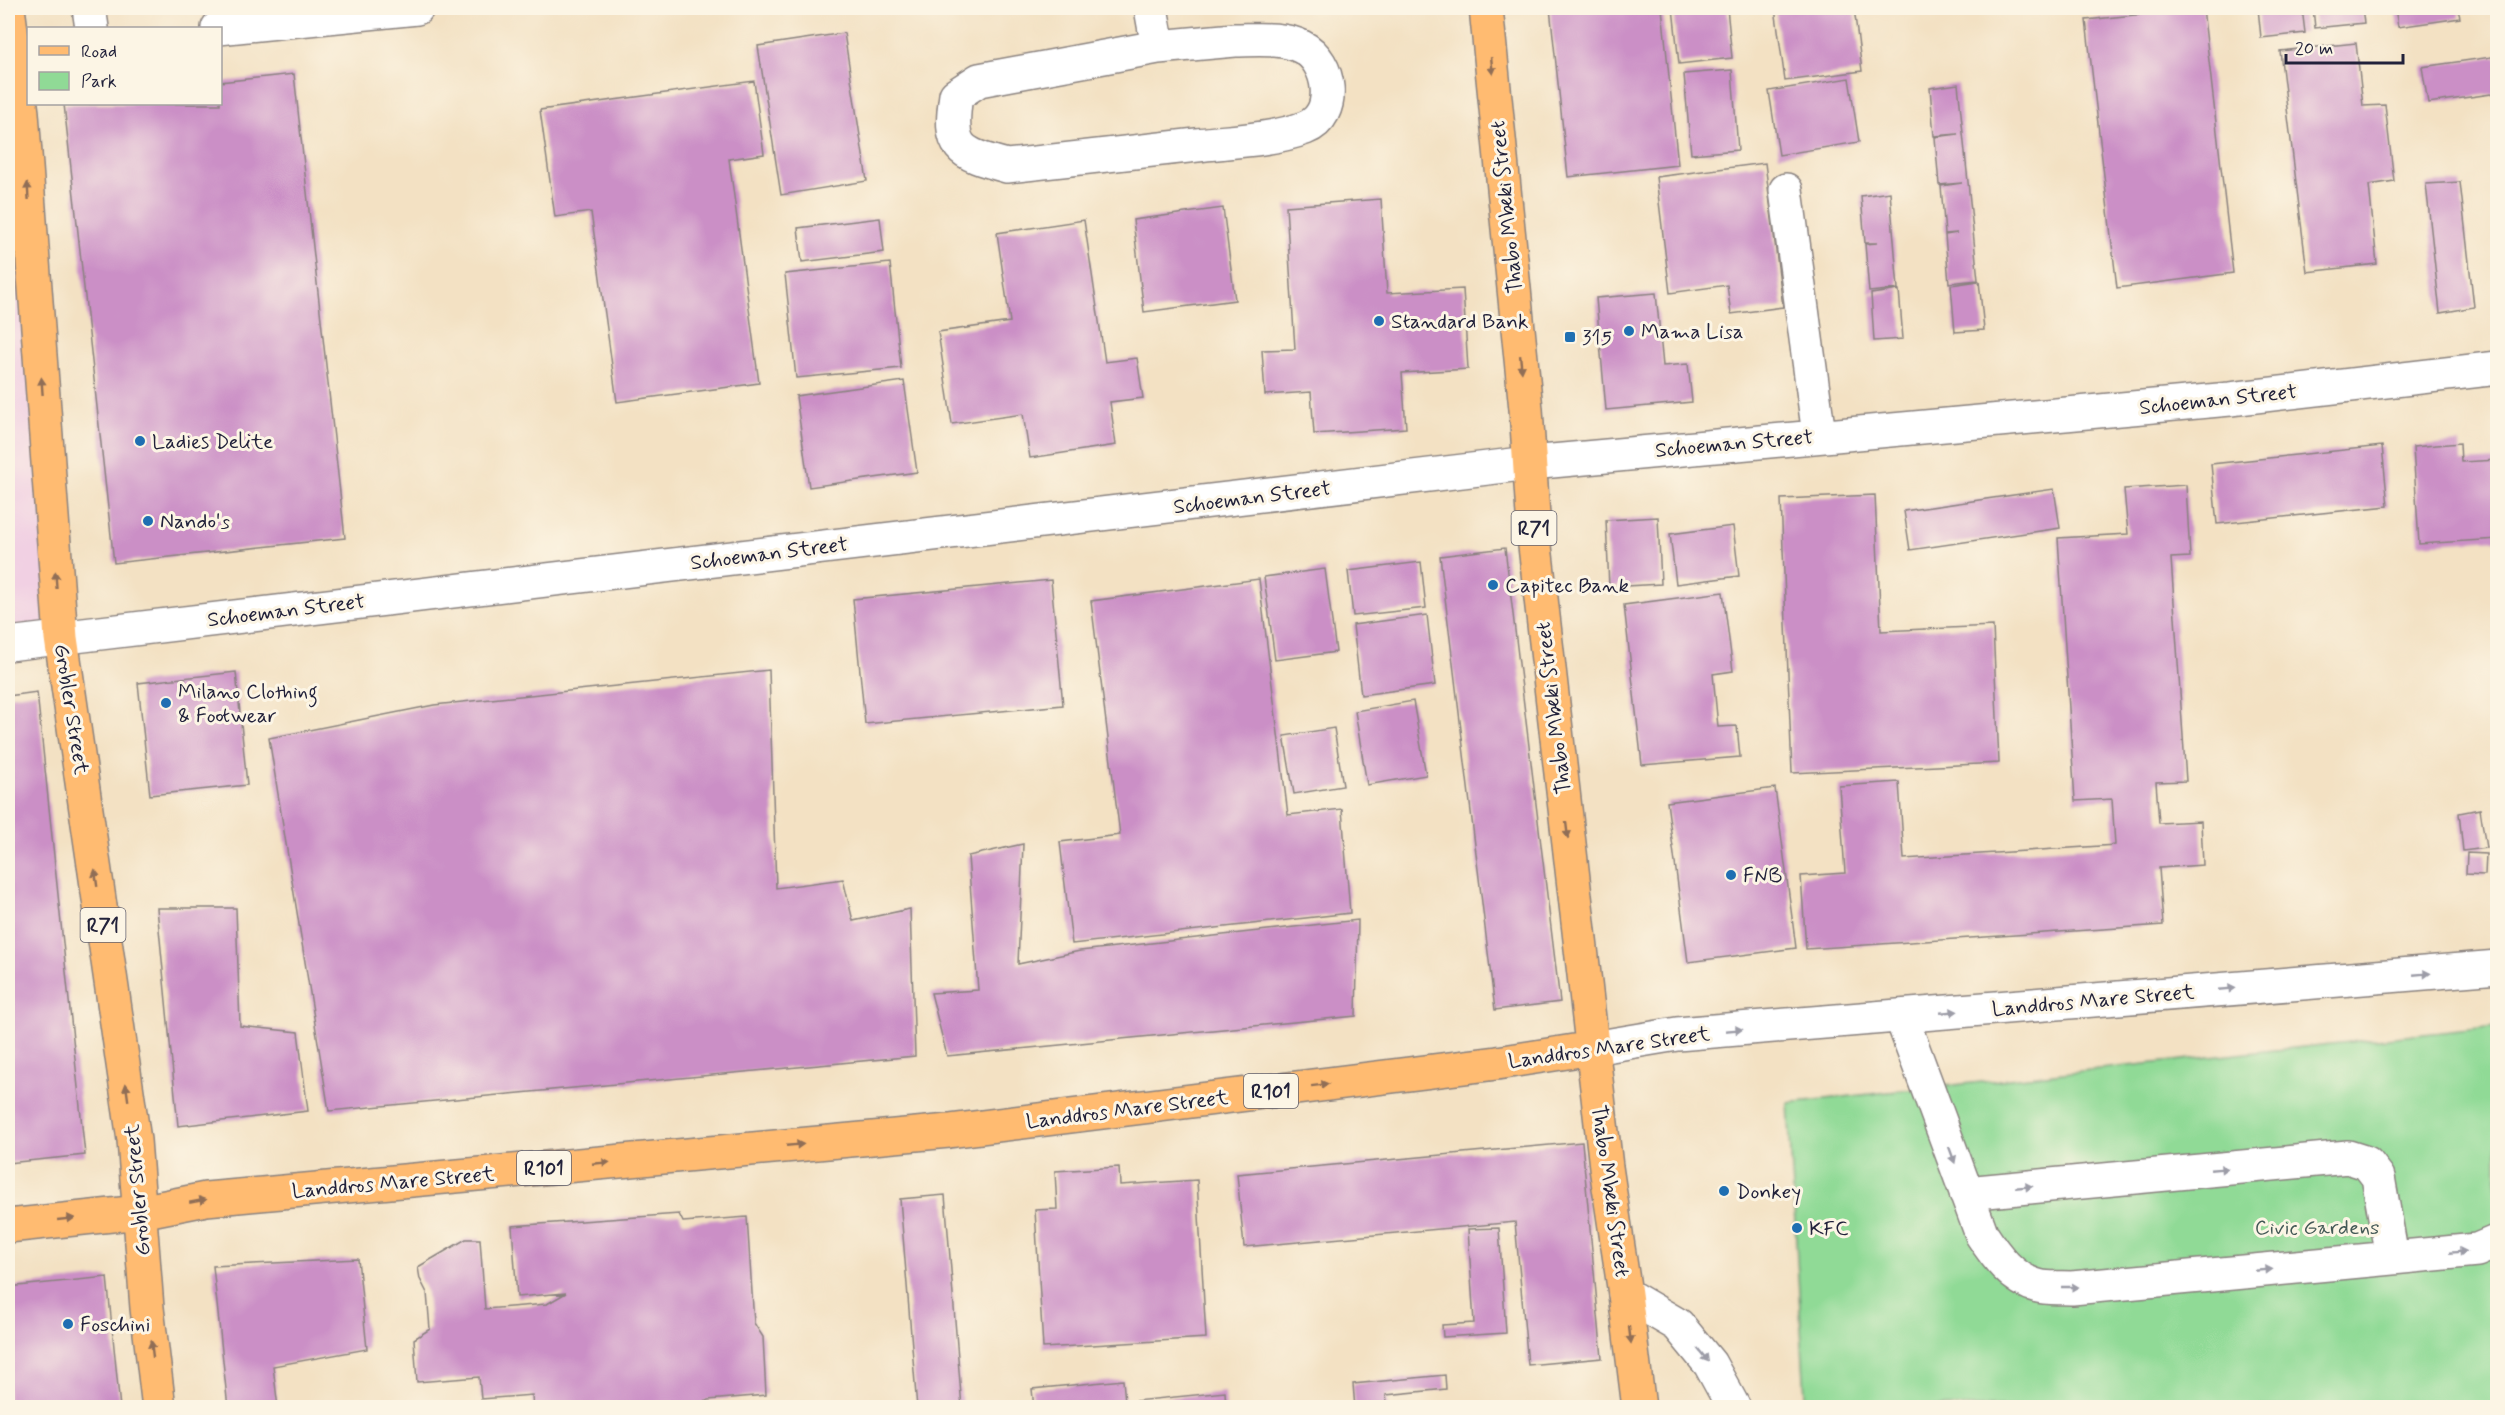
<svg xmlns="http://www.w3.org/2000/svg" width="2505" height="1415" font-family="Mynerve,sans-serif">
	<rect width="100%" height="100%" fill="#fcf5e5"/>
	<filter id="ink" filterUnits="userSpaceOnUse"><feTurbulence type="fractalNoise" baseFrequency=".0167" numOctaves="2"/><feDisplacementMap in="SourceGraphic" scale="12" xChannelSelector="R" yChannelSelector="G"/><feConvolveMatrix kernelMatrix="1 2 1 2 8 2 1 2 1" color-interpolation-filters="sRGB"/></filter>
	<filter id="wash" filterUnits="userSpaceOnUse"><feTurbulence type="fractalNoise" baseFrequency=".008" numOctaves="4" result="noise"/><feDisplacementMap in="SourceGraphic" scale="24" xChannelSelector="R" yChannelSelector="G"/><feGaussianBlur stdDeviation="1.35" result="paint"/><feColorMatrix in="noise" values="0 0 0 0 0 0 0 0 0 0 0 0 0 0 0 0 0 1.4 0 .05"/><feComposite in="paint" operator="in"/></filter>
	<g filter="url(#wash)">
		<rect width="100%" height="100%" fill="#f3e1c3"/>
		<path fill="#f1d0e3" d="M8 142 59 618 8 647Z"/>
		<path fill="#90da96" stroke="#597e68" stroke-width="1.5" d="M2497 1026V1407H1813L1805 1396 1788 1103Z"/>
		<g id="blocks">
			<path fill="#cb8fc6" d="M1550 8H1662L1678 165 1568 177Z
				M1673 8H1727L1732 58 1679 64Z
				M1775 8H1854L1862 71 1785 81Z
				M2203 8 2233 273 2117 288 2086 20Z
				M2258 8H2302L2305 33 2261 38Z
				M2313 8H2362L2364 23 2315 28Z
				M2395 8H2458L2460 18 2398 27Z
				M844 33 867 181 781 195 758 46Z
				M2356 43 2363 106 2385 105 2394 181 2369 185 2377 264 2307 272 2280 51Z
				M2498 56V93L2428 103 2422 67Z
				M1732 70 1738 150 1691 154 1684 74Z
				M294 74 345 538 114 563 64 104H220V82Z
				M1849 78 1859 142 1779 155 1769 91Z
				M754 81 764 154 729 159 759 383 617 402 591 212 555 217 540 110Z
				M1958 84 1978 280 1949 283 1945 235 1957 233 1945 234 1941 186 1962 183 1939 185 1935 137 1958 134 1934 136 1930 88Z
				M1765 163 1783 307 1731 314 1727 285 1670 293 1656 177Z
				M2460 182 2474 307 2440 313 2426 184Z
				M1890 192 1898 289 1869 292 1865 244 1877 243H1865L1861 196Z
				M1381 199 1387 293 1463 289 1468 369 1402 373 1406 428 1314 434 1311 392 1265 395 1262 350 1295 349 1286 206Z
				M1223 208 1235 300 1144 312 1133 220Z
				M880 218 884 252 802 262 798 228Z
				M1084 220 1105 362 1137 358 1143 398 1110 402 1116 445 1030 458 1023 414 952 424 938 332 1010 322 997 233Z
				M890 263 901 368 796 378 785 274Z
				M1979 281 1984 330 1955 332 1951 285Z
				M1899 290 1903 339 1874 341 1871 294Z
				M1656 293 1663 366 1688 364 1692 402 1606 410 1596 298Z
				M904 381 917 472 809 487 796 396Z
				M2460 443 2461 462 2498 460V539L2419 544 2413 447Z
				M2382 446 2388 506 2217 524 2211 464Z
				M2186 485 2190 557 2171 558 2186 781 2156 782 2159 823 2201 821 2203 865 2159 868 2163 925 1806 949 1801 876 1845 873 1839 786 1899 782 1904 859 2115 845 2112 799 2075 801 2058 538 2128 534 2124 489Z
				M2054 489 2060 528 1910 550 1904 511Z
				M1875 495 1881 631 1993 626 1999 763 1792 773 1781 499Z
				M1658 517 1661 584 1609 587 1606 520Z
				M1733 526 1739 576 1676 584 1670 534Z
				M1505 548 1560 1002 1495 1010 1440 556Z
				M1421 562 1426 608 1353 616 1348 571Z
				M1325 569 1336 652 1275 660 1264 577Z
				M1259 579 1288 815 1342 809 1350 913 1072 944 1060 842 1120 835 1091 601Z
				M1051 580 1063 705 865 724 853 599Z
				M1723 592 1733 671 1713 674 1718 727 1737 726 1740 757 1642 765 1624 605Z
				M1427 615 1435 685 1361 695 1353 625Z
				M769 670 776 888 843 879 853 921 910 909 915 1056 329 1111 269 738 434 705Z
				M236 672 247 785 150 795 138 683Z
				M37 692 85 1155 8 1163V696Z
				M1413 701 1426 775 1367 785 1355 711Z
				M1334 728 1343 786 1294 794 1284 736Z
				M1775 788 1796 948 1688 962 1667 802Z
				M2480 809 2486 848 2463 851 2459 813Z
				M1023 844 1018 964 1080 951 1358 920 1356 1016 947 1056 931 993 978 990 968 856Z
				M2467 853 2486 854 2485 875 2466 874Z
				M157 908H236L240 1026 298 1032 308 1111 178 1126Z
				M1582 1142 1602 1358 1528 1365 1515 1222 1244 1247 1237 1174Z
				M1119 1167 1120 1185 1197 1180 1206 1338 1043 1348 1035 1210 1057 1209 1055 1171Z
				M945 1195 962 1408H917L900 1199Z
				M679 1214 683 1222 747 1217 754 1323 763 1337 766 1395 708 1400 695 1408H533L532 1395 481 1399 479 1377 417 1382 414 1339 430 1329 427 1293 420 1279 418 1267 466 1239H480L485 1309 547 1304 566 1293 517 1297 512 1226Z
				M1499 1228 1506 1333 1443 1337 1442 1325 1474 1323 1468 1229Z
				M358 1259 367 1349 273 1366 278 1408H228L213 1266Z
				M107 1277 120 1408H8V1287Z
				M1445 1375 1446 1389 1386 1395 1388 1408H1355L1353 1384Z
				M1123 1380 1125 1402 1225 1392 1226 1408H1034L1032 1389Z"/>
		</g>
	</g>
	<g filter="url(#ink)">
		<use href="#blocks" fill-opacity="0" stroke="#8a827f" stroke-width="1.5"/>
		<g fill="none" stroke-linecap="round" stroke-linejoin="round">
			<defs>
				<path id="minor" d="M89 8 92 28
					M1151 8 1158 47
					M218 28 417 8
					M1235 40C1255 40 1283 37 1302 47 1331 61 1339 115 1305 128 1272 140 1232 141 1197 145 1134 152 1071 159 1007 166 958 153 948 149 956 95L979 80 1158 47Z
					M1786 190 1819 435
					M8 644 1530 463 2230 399 2498 368
					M1901 1016 1982 1235C1995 1255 2013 1280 2038 1286 2048 1289 2061 1287 2072 1288L2477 1250 2498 1241
					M1593 1048 1677 1034 2498 967
					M1966 1193 2348 1157 2367 1163 2378 1177 2392 1257
					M1625 1294 1678 1325 1710 1364 1734 1408"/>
				<path id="major" d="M8 8 22 113 61 638 134 1140 147 1308 159 1408
					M1486 8 1526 409 1535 546 1606 1167 1625 1294 1639 1408
					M8 1226 140 1212 206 1199 949 1131 1497 1063 1593 1048"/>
			</defs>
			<use href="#minor" stroke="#8a827f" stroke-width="36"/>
			<use href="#major" stroke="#8a827f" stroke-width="36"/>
			<use href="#minor" stroke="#fff" stroke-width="33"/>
			<use href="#major" stroke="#ffbb71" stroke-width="33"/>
		</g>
		<defs><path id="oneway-solid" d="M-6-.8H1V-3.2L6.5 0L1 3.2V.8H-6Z" transform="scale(1.5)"/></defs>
		<g fill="#906e56">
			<use href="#oneway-solid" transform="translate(1492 66) rotate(84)"/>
			<use href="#oneway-solid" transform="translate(28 191) rotate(-94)"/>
			<use href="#oneway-solid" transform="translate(1521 364) rotate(84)"/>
			<use href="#oneway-solid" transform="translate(42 386) rotate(-94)"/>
			<use href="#oneway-solid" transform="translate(56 580) rotate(-94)"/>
			<use href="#oneway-solid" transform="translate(1567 830) rotate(83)"/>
			<use href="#oneway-solid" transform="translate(96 878) rotate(-98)"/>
			<use href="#oneway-solid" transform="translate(1320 1085) rotate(-7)"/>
			<use href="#oneway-solid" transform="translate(127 1092) rotate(-98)"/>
			<use href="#oneway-solid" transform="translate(795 1145) rotate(-5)"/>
			<use href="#oneway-solid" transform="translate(601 1163) rotate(-5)"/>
			<use href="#oneway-solid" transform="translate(198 1201) rotate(-11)"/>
			<use href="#oneway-solid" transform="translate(66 1219) rotate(-6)"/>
			<use href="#oneway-solid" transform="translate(1630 1335) rotate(83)"/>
			<use href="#oneway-solid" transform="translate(152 1349) rotate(-97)"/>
		</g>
		<g fill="#9c9ca7">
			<use href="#oneway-solid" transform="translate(2422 974) rotate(-5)"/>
			<use href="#oneway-solid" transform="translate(2227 989) rotate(-5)"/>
			<use href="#oneway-solid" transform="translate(1949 1012) rotate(-5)"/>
			<use href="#oneway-solid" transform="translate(1734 1030) rotate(-5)"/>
			<use href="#oneway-solid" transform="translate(1952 1155) rotate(70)"/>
			<use href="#oneway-solid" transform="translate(2219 1169) rotate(-5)"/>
			<use href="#oneway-solid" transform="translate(2024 1187) rotate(-5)"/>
			<use href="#oneway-solid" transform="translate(2458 1252) rotate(-5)"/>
			<use href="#oneway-solid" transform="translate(2264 1270) rotate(-5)"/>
			<use href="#oneway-solid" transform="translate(2070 1287)"/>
			<use href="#oneway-solid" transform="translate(1703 1355) rotate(51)"/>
		</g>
	</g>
	<g fill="#1f6fb2" stroke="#fcf5e5" stroke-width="2">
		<circle cx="1379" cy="321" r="6"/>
		<circle cx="1629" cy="331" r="6"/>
		<rect x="1564" y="331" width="12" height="12" rx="3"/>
		<circle cx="140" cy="441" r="6"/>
		<circle cx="148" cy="521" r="6"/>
		<circle cx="1493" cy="585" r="6"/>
		<circle cx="166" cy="703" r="6"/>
		<circle cx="1731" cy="875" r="6"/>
		<circle cx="1724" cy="1191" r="6"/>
		<circle cx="1797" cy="1228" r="6"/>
		<circle cx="68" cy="1324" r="6"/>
	</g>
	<g text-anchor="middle" stroke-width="6" stroke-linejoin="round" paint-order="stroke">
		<g fill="#fcf5e5" stroke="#63616e" stroke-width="1.5">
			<rect x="1511.5" y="511" width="45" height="34" rx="4.5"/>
			<rect x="80.5" y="908" width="45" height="34" rx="4.5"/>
			<rect x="1244" y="1074" width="54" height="34" rx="4.5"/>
			<rect x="517" y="1151" width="54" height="34" rx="4.5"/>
		</g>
		<g font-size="20" font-weight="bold" fill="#22223b">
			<text x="1534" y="535">R71</text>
			<text x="103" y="932">R71</text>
			<text x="1271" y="1098">R101</text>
			<text x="544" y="1175">R101</text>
		</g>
		<g font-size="21" fill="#22223b" stroke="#fcf5e5">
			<text transform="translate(1506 207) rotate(-96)" y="7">Thabo Mbeki Street</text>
			<text transform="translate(2218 399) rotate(-6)" y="7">Schoeman Street</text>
			<text transform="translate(1734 443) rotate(-5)" y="7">Schoeman Street</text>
			<text transform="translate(1252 497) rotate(-7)" y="7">Schoeman Street</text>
			<text transform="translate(769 553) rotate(-7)" y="7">Schoeman Street</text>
			<text transform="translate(286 610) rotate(-7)" y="7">Schoeman Street</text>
			<text transform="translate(1553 708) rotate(-97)" y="7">Thabo Mbeki Street</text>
			<text transform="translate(72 709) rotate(81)" y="7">Grobler Street</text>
			<text transform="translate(2093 1000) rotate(-5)" y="7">Landdros Mare Street</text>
			<text transform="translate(1609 1047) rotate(-8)" y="7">Landdros Mare Street</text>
			<text transform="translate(1127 1109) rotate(-7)" y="7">Landdros Mare Street</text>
			<text transform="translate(393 1182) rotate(-5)" y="7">Landdros Mare Street</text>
			<text transform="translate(137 1190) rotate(-95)" y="7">Grobler Street</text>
			<text transform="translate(1611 1191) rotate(82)" y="7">Thabo Mbeki Street</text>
		</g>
		<g font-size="21" fill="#22223b" stroke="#fcf5e5" text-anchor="start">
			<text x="1391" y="328">Standard Bank</text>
			<text x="1641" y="338">Mama Lisa</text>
			<text x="1582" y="344">315</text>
			<text x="152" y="448">Ladies Delite</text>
			<text x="160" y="528">Nando's</text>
			<text x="1505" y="592">Capitec Bank</text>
			<text x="178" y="698">Milano Clothing<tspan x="178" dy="24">&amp; Footwear</tspan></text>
			<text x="1743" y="882">FNB</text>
			<text x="1736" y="1198">Donkey</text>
			<text x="1809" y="1235">KFC</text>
			<text x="80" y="1331">Foschini</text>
		</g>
		<g font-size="21" fill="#435956" stroke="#fcf5e5">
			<text x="2317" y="1234">Civic Gardens</text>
		</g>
	</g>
	<rect width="2505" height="1415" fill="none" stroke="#fcf5e5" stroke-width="30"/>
	<rect x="27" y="27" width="195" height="78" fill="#fcf5e5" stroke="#a5a1a1" stroke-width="1.5"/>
	<rect x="39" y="46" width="30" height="9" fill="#ffbb71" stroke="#a5a1a1" stroke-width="1.5"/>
	<text x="81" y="57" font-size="18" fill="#22223b">Road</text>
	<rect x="39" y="72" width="30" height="18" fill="#90da96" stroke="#a5a1a1" stroke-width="1.5"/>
	<text x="81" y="87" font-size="18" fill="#22223b">Park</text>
	<path d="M2286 54v9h117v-9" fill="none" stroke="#22223b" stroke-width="3"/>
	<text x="2295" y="54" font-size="18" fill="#22223b" stroke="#fcf5e5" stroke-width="4.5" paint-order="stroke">20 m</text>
</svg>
